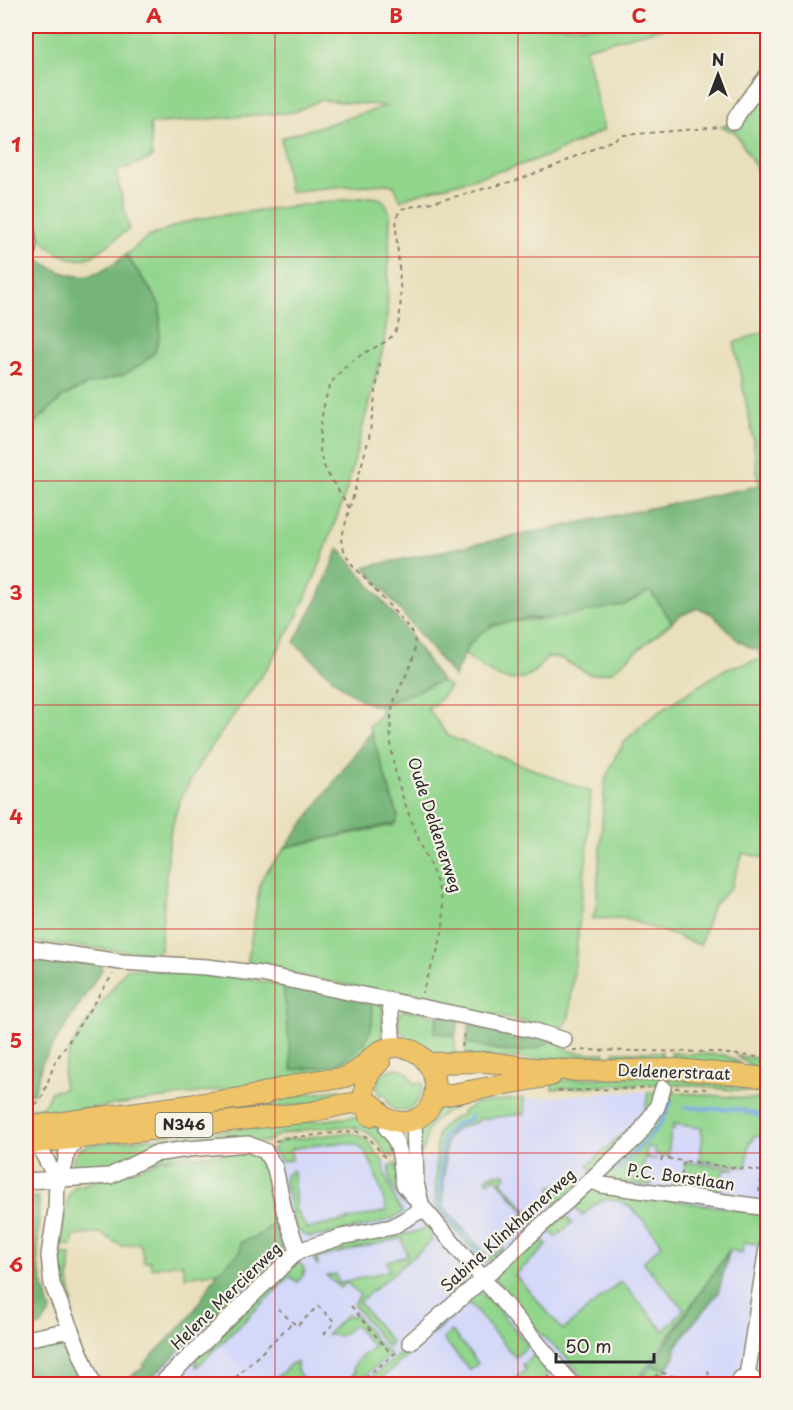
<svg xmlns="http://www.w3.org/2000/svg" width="793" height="1410" font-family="'Playpen Sans',sans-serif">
	<rect width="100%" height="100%" fill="#f7f3e8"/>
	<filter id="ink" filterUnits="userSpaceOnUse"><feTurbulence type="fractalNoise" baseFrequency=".0167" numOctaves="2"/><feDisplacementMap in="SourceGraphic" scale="12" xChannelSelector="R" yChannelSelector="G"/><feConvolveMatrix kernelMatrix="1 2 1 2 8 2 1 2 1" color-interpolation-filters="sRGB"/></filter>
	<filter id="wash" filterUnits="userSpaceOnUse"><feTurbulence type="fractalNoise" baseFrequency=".008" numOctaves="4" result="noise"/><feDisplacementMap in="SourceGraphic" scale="24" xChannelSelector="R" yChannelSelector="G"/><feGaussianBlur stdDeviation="1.35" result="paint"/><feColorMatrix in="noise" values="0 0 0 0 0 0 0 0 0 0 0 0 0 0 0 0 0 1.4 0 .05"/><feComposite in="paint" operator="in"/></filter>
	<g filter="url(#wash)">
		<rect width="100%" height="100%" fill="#e9dfbc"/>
		<path fill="#d4d8f9" d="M652 1091 711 1094 767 1101V1384H148L149 1380 202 1331 280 1253 284 1243 264 1157 280 1141 344 1133 356 1134 366 1139 383 1161 392 1164 405 1162 436 1154 437 1136 440 1128 449 1120 463 1114 462 1112 476 1103 603 1093Z"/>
		<path fill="#92d58d" stroke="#5e805c" stroke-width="1.5" d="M26 26H671L585 48 604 130 550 155 511 168 410 196 401 201 394 186 388 184 334 187 289 192 281 138 387 106 320 100 294 112 150 124 152 158 116 172 129 229C118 236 100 253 90 257 59 267 32 234 26 208Z
			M767 80V186L735 132 721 127 733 123Z
			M368 197C382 197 386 200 390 214L387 318 383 348 347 489 317 572 297 617 271 662 200 763 180 800 170 833 160 949 154 954 26 941V431L64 396 87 385 123 375 160 334V306L153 293 126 255 146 238 182 223 215 216Z
			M767 330V484L759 486 753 438 734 343Z
			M650 591 672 622 611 672 591 675 559 658 547 657C519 697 496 677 464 654 484 617 512 622 548 619 560 618 572 613 584 611 608 607 629 605 650 591Z
			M767 647V859L743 853 731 887 712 907 700 945 625 918 592 919 596 909 605 781 616 755 627 739 644 723 673 702 727 668 761 659 757 648Z
			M441 681 450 687 434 706 427 708 448 736 591 792 587 852 569 1017 565 1025 556 1029 423 1000 247 965 260 884 263 876 286 847 394 825 398 816 369 726 382 713 380 706Z
			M127 968 237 977 283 985 292 1070 325 1066 344 1060 365 1043 370 1000 382 1002 383 1033 379 1043 341 1072 26 1118V1109C41 1108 46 1108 50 1092L64 1089C62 1079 62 1071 66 1061 78 1029 107 997 127 968Z
			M404 1010 438 1015 434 1032 455 1036V1057L437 1059 415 1046 399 1029 398 1017Z
			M553 1040C573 1055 581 1054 605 1053L604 1056 535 1059 466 1056V1042L506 1052Z
			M614 1052H662V1060L616 1059 614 1057Z
			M671 1053 725 1055 741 1064 671 1060Z
			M736 1056 767 1060V1068L752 1066Z
			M399 1068 408 1073 414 1083H423C423 1113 389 1121 386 1095H379C372 1080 384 1069 399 1068Z
			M655 1076 767 1084 768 1088C745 1095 710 1086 686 1085 641 1083 597 1086 552 1089V1082L574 1079Z
			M341 1090V1100L66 1131 257 1100Z
			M648 1092H658L653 1110 593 1172 588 1165 641 1117 645 1111Z
			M671 1092 767 1100V1137L753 1136V1141H750L746 1167 699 1161 703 1135 701 1134 702 1128 673 1124 674 1130H671L668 1156 657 1155V1153L654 1152 655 1148 647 1147 646 1157 657 1159 645 1158 642 1181 652 1183 648 1186 603 1180 602 1174 665 1094Z
			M459 1097 460 1104C446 1112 432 1117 427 1134 424 1141 427 1147 421 1153L416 1136 434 1106Z
			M524 1098 525 1114 478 1119V1122C465 1125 452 1128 446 1141L443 1206 489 1258 503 1247V1251L491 1261 483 1263 435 1207 437 1136C442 1124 451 1119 463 1114L462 1112 476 1103Z
			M353 1117C364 1117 386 1132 391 1142 393 1145 393 1152 394 1157L387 1155C380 1146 375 1136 365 1131 349 1122 300 1130 282 1134 276 1135 275 1138 270 1140 263 1144 254 1141 247 1139L115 1169 76 1172 72 1165C74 1151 79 1148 92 1144Z
			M344 1133 356 1134 366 1139 383 1161 385 1173 395 1201 403 1212C395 1223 329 1234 312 1237 304 1236 300 1233 295 1227L284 1180 286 1175 293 1170 296 1210 307 1229 387 1211C381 1194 374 1159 360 1147 349 1138 305 1147 291 1149L292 1160 282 1161 272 1150 280 1141 285 1140Z
			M247 1151 260 1154 274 1176 279 1218 261 1234 240 1243V1252L218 1272 185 1277 182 1263 151 1268 150 1261 144 1262 140 1243 121 1246 100 1233 74 1236 72 1246 59 1244 68 1197 74 1187 135 1170 162 1159Z
			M686 1162 736 1169H724L721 1192 730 1194 727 1197 682 1191Z
			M396 1163 399 1186 404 1205C396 1196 387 1179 390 1166Z
			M505 1173 507 1175 501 1181 535 1220 526 1227 519 1220 526 1213 495 1177 488 1182 486 1179 489 1175Z
			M577 1174 580 1179 579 1185 555 1205 551 1186 562 1184 564 1186Z
			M590 1190H597L763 1213 765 1215 761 1245 744 1242 742 1253 730 1250 635 1384H587C573 1362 566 1357 547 1340 530 1325 511 1297 495 1280L497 1273 538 1237 548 1245 515 1275 563 1330 621 1281 664 1331 684 1309 643 1262 662 1244C646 1225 625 1187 596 1204 591 1207 586 1212 582 1216L573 1204Z
			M560 1215H565L572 1223 556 1237 548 1229Z
			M401 1228 404 1235 428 1228 432 1241 359 1302 392 1343 387 1347 353 1304 360 1295 346 1282 340 1288 327 1276 336 1274 338 1283 389 1271 387 1261 407 1256 402 1238 317 1258 318 1267 312 1256 315 1249Z
			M65 1255H71L69 1281 73 1303 66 1301 58 1277 57 1258Z
			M295 1261 303 1266C306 1273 303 1277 297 1282L290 1276 197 1367 195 1365 197 1363 195 1357Z
			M478 1292 490 1300 529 1346 515 1357 469 1303 430 1336V1334Z
			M348 1314 352 1317 355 1314 383 1349H385L390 1355 355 1384H344L355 1373 353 1368 358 1359 374 1347 354 1325 340 1336 327 1334Z
			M452 1331 478 1363 470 1370 443 1339Z
			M411 1345 419 1346 375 1384H363Z
			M535 1354 548 1376 537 1384H514L518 1381 516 1378 526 1370 522 1365Z
			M297 1362V1370L306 1384H270L291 1364Z
			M651 1366 667 1369 653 1384H637Z"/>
		<path fill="#75b678" stroke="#507052" stroke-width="1.5" d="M126 255 153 293 160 306V334L155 352 142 364 123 375 87 385 64 396 26 431V270L34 258C76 281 87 285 126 255Z
			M767 484V647L753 649 737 640 712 614 698 608 679 616 672 622 650 591 624 605 548 619 528 618 493 625 481 633 468 646 454 677 365 567Z
			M339 548 404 627 441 681 381 706C358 708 312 658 294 642L319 596Z
			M371 732 398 817 396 823 286 847Z
			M26 955 101 964 102 969 42 1063 34 1093 26 1094Z
			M283 985 370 1000C378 1025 367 1047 344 1060 329 1068 308 1068 292 1070Z
			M438 1015 459 1020 455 1036 434 1032Z
			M470 1023 553 1040C525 1059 497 1051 466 1042Z
			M26 1197H39L38 1265 51 1311 42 1325 26 1331Z
			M279 1218 284 1243 280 1253 149 1380 148 1384H124L136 1372 144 1368 143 1365 190 1317 218 1272 240 1252V1243L261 1234Z
			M730 1249 718 1293 687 1331 676 1347 675 1357 667 1369 651 1366Z
			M64 1336 72 1342 86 1373 47 1384H26V1344Z"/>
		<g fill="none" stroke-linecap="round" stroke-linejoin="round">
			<path stroke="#78a8e2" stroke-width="4" d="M684 1107 709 1109H737L768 1118
				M471 1115 470 1119 453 1126 443 1137 440 1202 442 1209 482 1256
				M617 1172C627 1157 641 1147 652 1134 661 1124 667 1113 671 1101"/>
		</g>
	</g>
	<g filter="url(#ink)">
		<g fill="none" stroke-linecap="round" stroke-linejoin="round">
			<defs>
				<path id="minor" d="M766 26 768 27
					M734 122C739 108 759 89 768 74
					M26 227C29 239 30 247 26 258
					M26 948 121 962 207 967 261 974 532 1030 564 1040
					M390 1001 393 1048
					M414 1120 416 1183 421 1203
					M387 1129C403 1145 400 1165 404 1185L572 1384
					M78 1137 67 1152 65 1164 57 1180 56 1210 49 1255 52 1284 93 1384
					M34 1143 42 1152 57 1180
					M590 1180 602 1185 768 1208
					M26 1181 110 1176 154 1154 188 1149 248 1144 265 1151 275 1168 284 1210 298 1251
					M26 1339 70 1330
					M410 1342 483 1279 637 1137 657 1107 663 1088
					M747 1376 768 1241
					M161 1384 298 1251 341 1237 392 1227 423 1209
					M738 1384 741 1378 747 1376 753 1379 756 1384"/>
				<path id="major" d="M429 1063 488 1062 533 1068 581 1071 677 1069 768 1078
					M433 1099 441 1096 551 1076
					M370 1116C360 1097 363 1075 380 1062
					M26 1127 264 1095
					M26 1144 312 1112C329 1108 352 1100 370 1104 378 1106 378 1111 383 1116 391 1122 404 1124 414 1120 448 1107 439 1050 399 1047 370 1046 368 1070 345 1077 335 1080 324 1079 313 1081 292 1085 272 1091 251 1096"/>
			</defs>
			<use href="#minor" stroke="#8a8574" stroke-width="18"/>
			<use href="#major" stroke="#8a8574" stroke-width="22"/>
			<path stroke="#8a8574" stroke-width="2" stroke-dasharray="4.5 4.5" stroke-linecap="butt" d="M380 363 369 438 341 540 345 553 351 563 411 630C424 653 401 680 394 702 390 716 390 730 391 743 393 777 407 809 419 840 430 867 447 897 443 927 440 949 429 972 422 993
				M349 508C341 492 327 477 322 460 316 443 323 394 334 379 341 370 351 362 361 355 373 347 391 343 397 328 405 307 397 252 396 227L397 216 401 209 446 199 517 180 555 166 624 135 721 127
				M462 1047 465 1029
				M573 1050 709 1052 768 1058
				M675 1088 706 1089
				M558 1091 649 1088
				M26 1106 34 1105 41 1100 55 1062 113 974
				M275 1141 287 1138 356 1131 370 1139 386 1159
				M661 1161 662 1158 768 1172
				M680 1184 684 1159
				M759 1192 763 1170
				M351 1306 391 1354
				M278 1309 297 1326 318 1306 335 1322 324 1334
				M229 1384 293 1322
				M358 1384 399 1350
				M540 1384 550 1376
				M648 1384C661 1367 666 1374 683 1380 689 1383 697 1383 704 1384
				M707 1384 709 1369"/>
			<use href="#minor" stroke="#fff" stroke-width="15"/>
			<use href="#major" stroke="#efc469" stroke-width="20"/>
		</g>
	</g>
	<path fill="none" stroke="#d62828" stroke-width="1.5" stroke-opacity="0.55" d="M275 26V1384M518 26V1384M26 257H768M26 481H768M26 705H768M26 929H768M26 1153H768"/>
	<g text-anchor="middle" stroke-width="4.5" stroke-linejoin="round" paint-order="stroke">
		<rect fill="#f7f3e8" stroke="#686764" stroke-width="1.5" x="155.5" y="1113" width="57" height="24" rx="4.5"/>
		<g font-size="15" font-weight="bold" fill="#2b2b2b">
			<text x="184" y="1130">N346</text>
		</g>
		<g font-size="16" fill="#2b2b2b" stroke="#f7f3e8">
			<text transform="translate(435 825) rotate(72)" y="6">Oude Deldenerweg</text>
			<text transform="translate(674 1072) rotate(2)" y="6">Deldenerstraat</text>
			<text transform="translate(681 1177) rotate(8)" y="6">P.C. Borstlaan</text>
			<text transform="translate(508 1230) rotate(-42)" y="6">Sabina Klinkhamerweg</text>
			<text transform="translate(226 1296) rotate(-44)" y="6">Helene Mercierweg</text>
		</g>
	</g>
	<rect width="793" height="1410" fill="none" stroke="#f7f3e8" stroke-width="66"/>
	<g transform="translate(718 75)" stroke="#f7f3e8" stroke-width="4.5" paint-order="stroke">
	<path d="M0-4.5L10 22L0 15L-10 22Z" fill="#2b2b2b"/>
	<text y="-9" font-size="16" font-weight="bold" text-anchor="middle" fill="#2b2b2b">N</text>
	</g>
	<path d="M556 1353v9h98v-9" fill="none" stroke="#2b2b2b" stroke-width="3"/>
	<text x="565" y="1353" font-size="18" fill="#2b2b2b" stroke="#f7f3e8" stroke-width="4.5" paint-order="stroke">50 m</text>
	<rect x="33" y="33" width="727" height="1344" fill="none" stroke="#d62828" stroke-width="2"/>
	<g font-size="20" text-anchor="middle" font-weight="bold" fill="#d62828">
		<text x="154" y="23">A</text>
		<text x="396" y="23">B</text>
		<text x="639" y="23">C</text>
		<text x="16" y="152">1</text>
		<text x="16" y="376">2</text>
		<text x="16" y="600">3</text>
		<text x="16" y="824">4</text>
		<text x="16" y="1048">5</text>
		<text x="16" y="1272">6</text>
	</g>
</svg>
